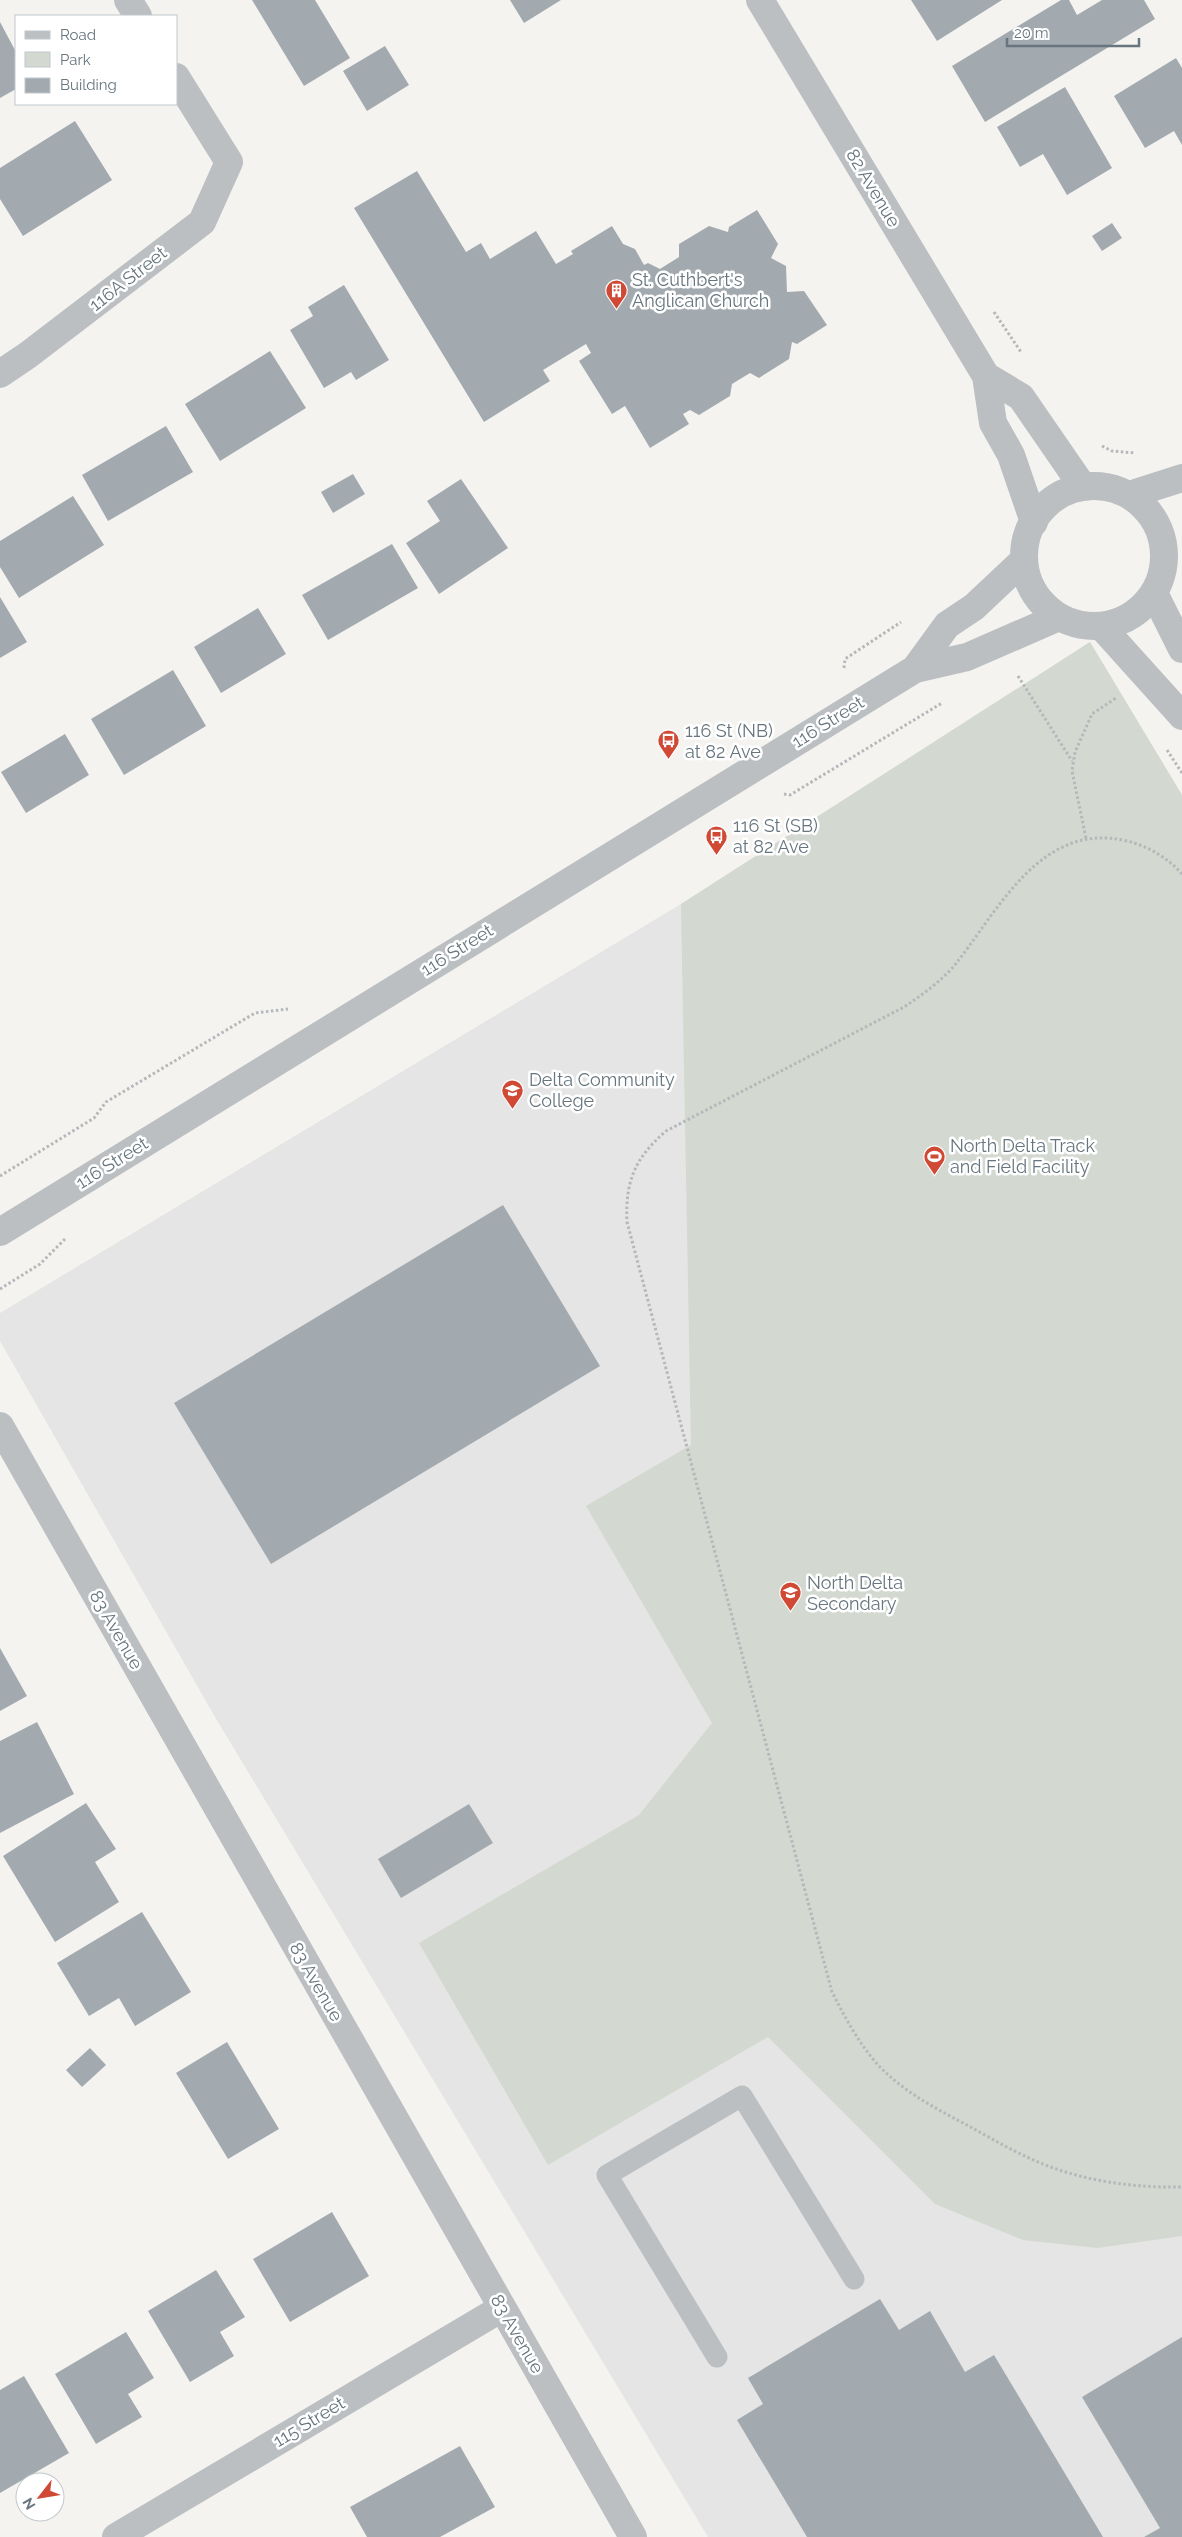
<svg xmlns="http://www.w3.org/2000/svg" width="1182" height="2537" font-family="Raleway,sans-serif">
	<rect width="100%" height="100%" fill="#f4f3f0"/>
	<path fill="#e4e5e4" d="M1090 642 1182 795V2537H708L215 1717 0 1341V1313L681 904Z"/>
	<path fill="#d3d8d0" d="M1090 642 1182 795V2236L1097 2248 1023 2240 935 2204 768 2037 548 2165 419 1943 639 1815 712 1723 586 1506 691 1445 681 904Z"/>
	<path fill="#a3aaaf" d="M252 0H315L350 58 304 86Z
		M510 0H561L524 23Z
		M911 0H1002L937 41Z
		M1061 0H1069L1077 15 1102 0H1144L1155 19 985 122 952 66Z
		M0 22 16 52V89L0 98Z
		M385 46 409 85 367 111 343 71Z
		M1176 58 1182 68V145L1174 131 1145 148 1114 96Z
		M1065 87 1112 168 1067 195 1043 154 1020 167 997 127Z
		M75 121 112 180 23 236 0 199V168Z
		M417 171 466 252 481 243 490 259 536 231 556 264 573 254 571 251 612 226 623 244 635 249 644 265 648 263 660 269 679 257V244L709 226 728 232 729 227 757 210 778 244 771 258 786 266 787 292 804 291 827 325 797 344 792 342 789 359 759 378 750 373 732 384 730 396 699 415 690 410 683 414 689 424 650 448 625 406 612 414 579 361 591 353 586 344 543 370 550 381 484 422 354 208Z
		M1112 223 1122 238 1102 251 1092 236Z
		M344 285 389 360 356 380 351 372 324 388 290 330 313 316 308 307Z
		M270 351 306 408 220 461 185 404Z
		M166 426 193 472 108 521 82 475Z
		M353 474 365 494 333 513 321 492Z
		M461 479 508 548 439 594 406 543 440 521 427 501Z
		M73 496 104 545 19 598 0 567V541Z
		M392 544 418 588 328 640 302 595Z
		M0 597 27 642 0 658Z
		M258 608 286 654 221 693 194 647Z
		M173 670 206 726 124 775 91 719Z
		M65 734 89 775 26 813 1 772Z
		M503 1205 600 1366 271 1564 174 1403Z
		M0 1648 27 1696 0 1711Z
		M37 1722 74 1794 0 1833V1741Z
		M86 1803 116 1849 95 1862 119 1902 55 1942 3 1856Z
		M469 1804 493 1843 401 1898 378 1859Z
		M142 1912 191 1992 135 2026 119 1998 89 2016 57 1963Z
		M227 2042 279 2129 228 2159 176 2073Z
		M90 2048 106 2065 82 2087 66 2070Z
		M332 2212 369 2276 290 2322 253 2259Z
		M216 2270 245 2317 220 2332 234 2356 190 2382 148 2311Z
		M880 2299 899 2330 930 2311 965 2372 994 2355 1103 2537H807L737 2420 763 2404 748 2378Z
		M126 2332 154 2378 128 2394 142 2417 96 2444 55 2374Z
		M1182 2337V2537H1144L1160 2528 1082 2397Z
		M24 2376 69 2453 0 2493V2390Z
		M460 2446 495 2507 440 2537H367L350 2507Z"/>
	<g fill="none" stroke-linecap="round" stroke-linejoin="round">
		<path stroke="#b5b8ba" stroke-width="3" stroke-dasharray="2.5 2.5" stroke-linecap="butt" d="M994 312 1021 352
			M1102 446 1112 451 1135 453
			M844 668 845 659 901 622
			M1018 676 1072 761
			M1167 750 1182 773
			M784 794 790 795 942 703
			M1086 838 1072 771 1075 752 1092 714 1116 698
			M1182 874C1168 858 1148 846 1127 841 1041 820 999 910 954 966 940 982 922 995 904 1007L666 1131C635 1158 625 1181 627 1222L832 1992C846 2019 859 2044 879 2066 903 2091 933 2107 963 2123 984 2134 1005 2147 1027 2157 1075 2180 1129 2188 1182 2187
			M0 1176 94 1118 106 1102 255 1013 288 1009
			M0 1289 40 1264 66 1238"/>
		<path stroke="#bbbfc2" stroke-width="21" d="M717 2357 607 2175 742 2096 854 2279"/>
		<path stroke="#bbbfc2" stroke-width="28" d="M128 0 138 16
			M760 0 986 376 993 423 1011 455 1034 522
			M0 374 28 355 202 222 229 162 176 77
			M986 376 1021 397 1083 487
			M1154 593 1182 649
			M1101 626 1182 716
			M0 1426 633 2537
			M116 2537 502 2308"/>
		<path stroke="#bbbfc2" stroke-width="28" d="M1024 556a70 70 0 1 1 140 0a70 70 0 1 1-140 0Z
			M1129 495 1182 478
			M915 669 947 625 974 607 1024 560
			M0 1232 915 669 967 657 1059 617"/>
	</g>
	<defs>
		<symbol id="building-pin" viewBox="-11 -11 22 30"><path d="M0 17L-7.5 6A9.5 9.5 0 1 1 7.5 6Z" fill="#cf4935" stroke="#fff"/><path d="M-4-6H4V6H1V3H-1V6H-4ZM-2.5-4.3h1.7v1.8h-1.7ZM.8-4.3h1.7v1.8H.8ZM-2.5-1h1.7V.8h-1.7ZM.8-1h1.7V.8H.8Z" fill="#fff"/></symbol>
		<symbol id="bus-pin" viewBox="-11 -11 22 30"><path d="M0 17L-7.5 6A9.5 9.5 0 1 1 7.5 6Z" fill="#cf4935" stroke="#fff"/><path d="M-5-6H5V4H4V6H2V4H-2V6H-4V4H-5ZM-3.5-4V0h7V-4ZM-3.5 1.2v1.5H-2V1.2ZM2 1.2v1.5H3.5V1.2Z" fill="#fff"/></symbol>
		<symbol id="university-pin" viewBox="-11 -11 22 30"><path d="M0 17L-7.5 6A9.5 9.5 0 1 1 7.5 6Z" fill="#cf4935" stroke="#fff"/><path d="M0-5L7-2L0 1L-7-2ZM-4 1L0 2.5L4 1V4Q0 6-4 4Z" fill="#fff"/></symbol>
		<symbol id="stadium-pin" viewBox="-11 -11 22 30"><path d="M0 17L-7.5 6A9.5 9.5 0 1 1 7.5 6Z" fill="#cf4935" stroke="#fff"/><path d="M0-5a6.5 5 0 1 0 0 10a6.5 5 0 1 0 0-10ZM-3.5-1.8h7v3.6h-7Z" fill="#fff"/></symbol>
		<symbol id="school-pin" viewBox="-11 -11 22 30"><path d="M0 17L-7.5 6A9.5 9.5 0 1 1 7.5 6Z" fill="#cf4935" stroke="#fff"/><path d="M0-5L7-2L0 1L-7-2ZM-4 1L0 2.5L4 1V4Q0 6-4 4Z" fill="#fff"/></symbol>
	</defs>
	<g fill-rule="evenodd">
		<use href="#building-pin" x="604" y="278" width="25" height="34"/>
		<use href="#bus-pin" x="656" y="728" width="25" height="34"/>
		<use href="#bus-pin" x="704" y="824" width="25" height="34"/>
		<use href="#university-pin" x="500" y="1078" width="25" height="34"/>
		<use href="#stadium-pin" x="922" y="1144" width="25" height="34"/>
		<use href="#school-pin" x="778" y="1580" width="25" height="34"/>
	</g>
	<g text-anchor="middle" stroke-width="5" stroke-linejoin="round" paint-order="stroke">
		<g font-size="18" fill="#66757e" stroke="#fff">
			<text transform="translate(873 188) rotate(59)" y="6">82 Avenue</text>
			<text transform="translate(128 279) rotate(-38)" y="6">116A Street</text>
			<text transform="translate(828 722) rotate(-32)" y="6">116 Street</text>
			<text transform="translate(457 950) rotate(-32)" y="6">116 Street</text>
			<text transform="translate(112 1163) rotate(-32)" y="6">116 Street</text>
			<text transform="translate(116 1630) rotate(60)" y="6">83 Avenue</text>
			<text transform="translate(316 1982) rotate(60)" y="6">83 Avenue</text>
			<text transform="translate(517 2334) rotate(60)" y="6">83 Avenue</text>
			<text transform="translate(309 2422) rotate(-31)" y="6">115 Street</text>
		</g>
		<g font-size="18" fill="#66757e" stroke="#fff" text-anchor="start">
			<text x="632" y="286">St. Cuthbert's<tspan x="632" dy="21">Anglican Church</tspan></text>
			<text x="685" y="737">116 St (NB)<tspan x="685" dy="21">at 82 Ave</tspan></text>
			<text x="733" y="832">116 St (SB)<tspan x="733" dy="21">at 82 Ave</tspan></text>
			<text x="529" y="1086">Delta Community<tspan x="529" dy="21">College</tspan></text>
			<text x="950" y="1152">North Delta Track<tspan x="950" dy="21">and Field Facility</tspan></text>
			<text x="807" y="1589">North Delta<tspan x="807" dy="21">Secondary</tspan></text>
		</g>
	</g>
	<rect x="15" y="15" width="162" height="90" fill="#ffffff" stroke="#c2c8cb"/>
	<rect x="25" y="31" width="25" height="8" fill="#bbbfc2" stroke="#c2c8cb"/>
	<text x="60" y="40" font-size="15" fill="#66757e">Road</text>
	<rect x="25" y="52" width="25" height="15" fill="#d3d8d0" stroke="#c2c8cb"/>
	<text x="60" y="65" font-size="15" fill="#66757e">Park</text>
	<rect x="25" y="78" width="25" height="15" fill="#a3aaaf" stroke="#c2c8cb"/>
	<text x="60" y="90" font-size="15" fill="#66757e">Building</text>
	<g transform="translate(40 2497) rotate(239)"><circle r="24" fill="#ffffff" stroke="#c2c8cb"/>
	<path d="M0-4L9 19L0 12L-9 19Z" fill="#cf4935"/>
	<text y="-8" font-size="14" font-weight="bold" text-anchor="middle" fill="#66757e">N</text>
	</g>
	<path d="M1007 38v8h132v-8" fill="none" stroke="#66757e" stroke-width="2.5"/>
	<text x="1014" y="38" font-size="15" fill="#66757e" stroke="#ffffff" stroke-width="4" paint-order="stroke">20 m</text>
</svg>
